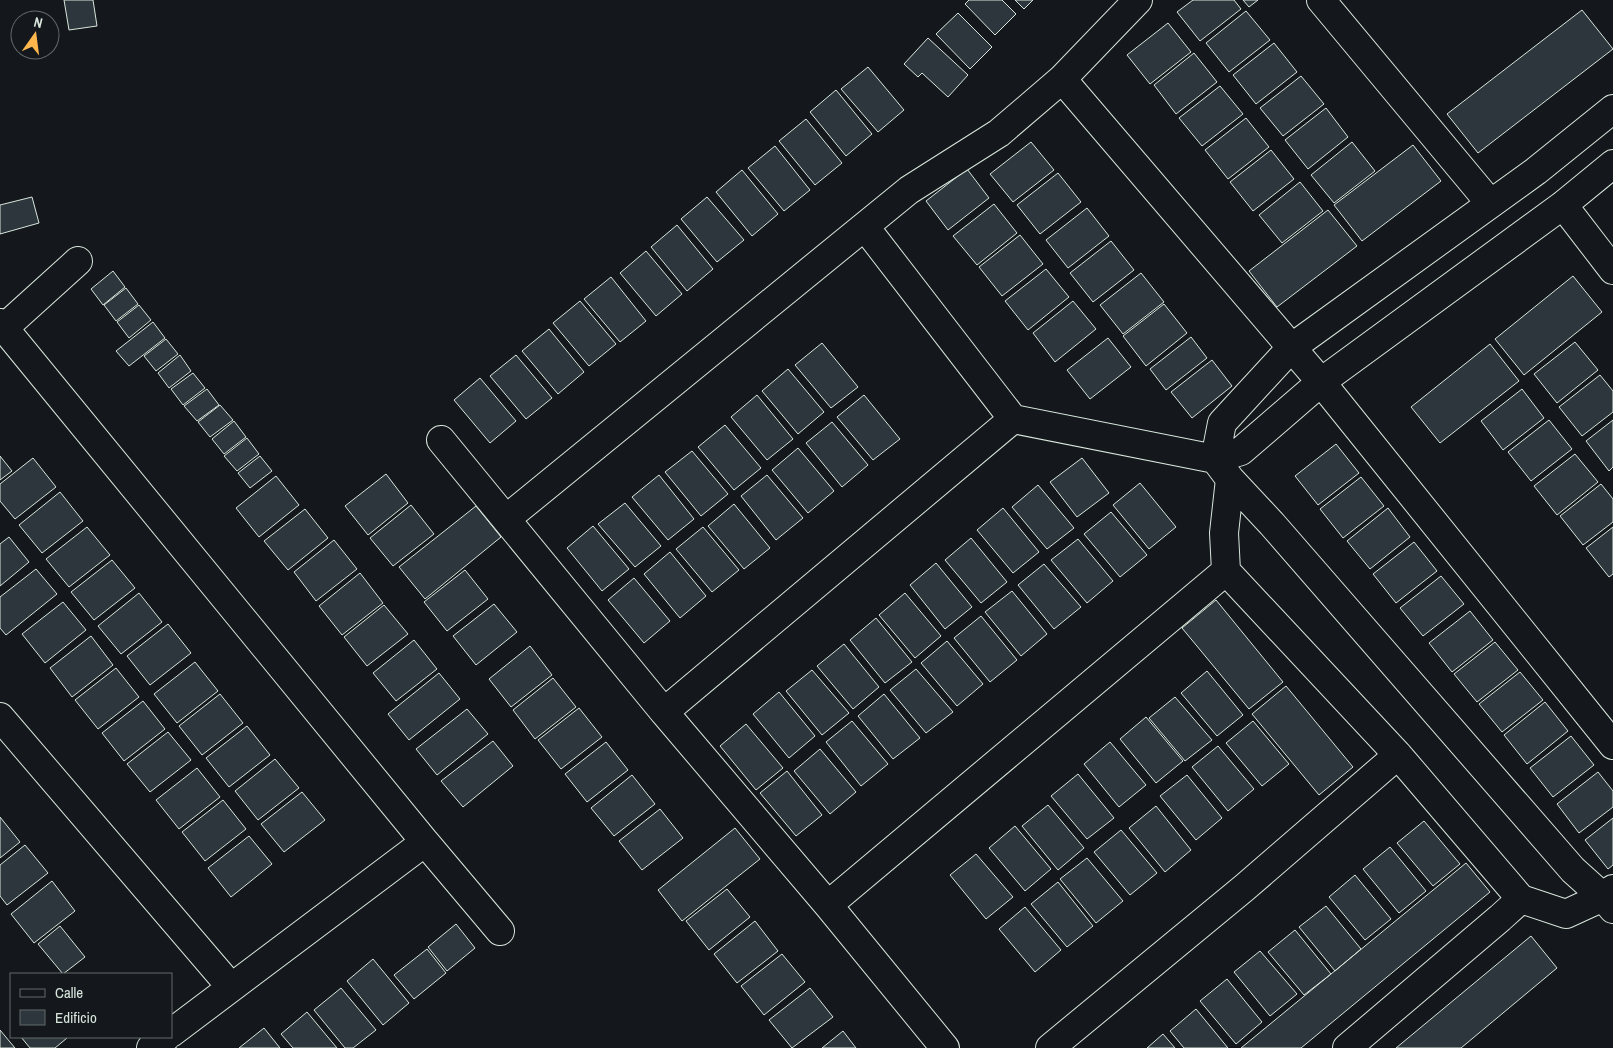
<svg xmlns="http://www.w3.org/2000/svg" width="1613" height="1048" font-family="'Archivo Narrow',sans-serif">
	<rect width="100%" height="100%" fill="#14181c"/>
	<path fill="#2c363c" stroke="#d8e6dc" d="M64 0H93L97 26 69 30Z
		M969 0H1002L1016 14 995 35 965 4Z
		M1015 0H1033L1024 9Z
		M1193 0H1234L1241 9 1200 41 1177 12Z
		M1243 0H1258L1249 7Z
		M1582 10 1613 49 1478 153 1447 114Z
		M1246 11 1270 40 1229 72 1206 43Z
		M958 13 992 47 970 69 936 34Z
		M1168 23 1191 52 1150 84 1127 55Z
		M928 38 968 75 948 97 922 73 918 77 904 64Z
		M1274 43 1297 72 1256 104 1233 75Z
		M1194 53 1217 82 1176 114 1154 85Z
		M868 67 904 110 878 132 841 89Z
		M1301 76 1324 104 1283 136 1260 108Z
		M1220 86 1243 114 1202 146 1179 118Z
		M836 90 872 134 846 156 810 112Z
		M1326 108 1348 137 1308 169 1285 140Z
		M1246 118 1269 147 1228 179 1205 150Z
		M806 119 842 163 815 185 779 141Z
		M1031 142 1054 170 1013 202 990 174Z
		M1352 142 1375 171 1334 203 1311 175Z
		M1413 145 1441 181 1362 241 1334 205Z
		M775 146 810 190 784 211 748 168Z
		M1271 150 1294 179 1253 211 1230 182Z
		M967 169 989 198 948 230 926 201Z
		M742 170 778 214 752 236 716 192Z
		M1058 173 1081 202 1040 234 1017 205Z
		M1300 182 1323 211 1282 243 1259 215Z
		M32 197 39 223 0 234V205Z
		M707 197 744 240 717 262 681 219Z
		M994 204 1017 233 977 265 953 236Z
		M1087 208 1109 236 1068 268 1046 240Z
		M1328 210 1357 246 1277 307 1249 271Z
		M677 225 713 269 687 291 651 247Z
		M1020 235 1043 264 1002 296 979 267Z
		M1111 241 1134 270 1093 302 1070 273Z
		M646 251 682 294 656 316 620 273Z
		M1046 269 1069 297 1028 330 1005 301Z
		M113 271 125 287 103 305 91 289Z
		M1141 273 1164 302 1123 334 1100 305Z
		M1573 276 1602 312 1524 375 1495 339Z
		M611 277 646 321 620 342 584 299Z
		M126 288 138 304 116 321 104 305Z
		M580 301 616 344 589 366 553 323Z
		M1073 301 1096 329 1055 362 1033 333Z
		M1164 304 1187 333 1146 366 1123 336Z
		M139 305 151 320 129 338 117 322Z
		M153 322 165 338 129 366 116 351Z
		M549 329 584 372 558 394 522 351Z
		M1191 337 1207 358 1166 390 1150 369Z
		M1108 338 1131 367 1090 399 1067 370Z
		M166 339 178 354 156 371 144 356Z
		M1575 342 1598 370 1557 403 1534 374Z
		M822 343 858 387 831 408 795 365Z
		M1490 344 1519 381 1440 443 1411 407Z
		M180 355 191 371 169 388 158 373Z
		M516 355 552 398 526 419 490 376Z
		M1212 360 1232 386 1192 418 1171 392Z
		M788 369 824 412 798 434 762 391Z
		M193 373 205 388 183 405 171 389Z
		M1600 375 1613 391V412L1582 436 1559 407Z
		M480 378 516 421 490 443 454 400Z
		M207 389 219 405 197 421 184 406Z
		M1522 389 1544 418 1503 450 1481 421Z
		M757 395 793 439 767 460 731 417Z
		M864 395 900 439 873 460 837 417Z
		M220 405 233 420 210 437 198 422Z
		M1549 420 1572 449 1531 481 1508 452Z
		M1613 420V467L1609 471 1586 441Z
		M234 421 246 437 224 454 212 439Z
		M832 422 868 465 842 487 806 443Z
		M725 425 761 468 734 490 698 447Z
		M247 438 259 454 237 471 224 456Z
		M1336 444 1359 473 1318 505 1295 476Z
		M798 448 834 491 808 513 772 470Z
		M692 451 728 494 701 516 665 472Z
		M1575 454 1598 482 1557 515 1534 486Z
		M0 456 12 471 0 480Z
		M260 456 272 471 250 488 238 473Z
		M33 458 56 487 15 519 0 501V484Z
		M1082 458 1109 493 1077 517 1050 482Z
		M386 474 408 503 368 535 345 506Z
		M659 475 694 519 668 540 632 497Z
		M767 475 803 518 776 540 741 496Z
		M276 476 299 505 259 537 236 508Z
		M1361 477 1384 506 1343 538 1320 509Z
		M1140 483 1176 527 1149 549 1113 505Z
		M1601 484 1613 499V522L1583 545 1560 516Z
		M1038 485 1074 528 1047 549 1012 507Z
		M60 492 83 521 42 553 19 525Z
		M625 503 661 546 635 567 598 524Z
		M734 504 770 548 744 569 708 526Z
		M411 505 434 534 393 566 370 538Z
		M476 506 501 537 425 599 399 567Z
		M1003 508 1039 552 1013 573 977 530Z
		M1388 508 1410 537 1370 569 1347 541Z
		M305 509 328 538 288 570 264 541Z
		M1111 512 1147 555 1120 577 1084 534Z
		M593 526 629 569 602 591 567 548Z
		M87 527 110 555 69 587 46 559Z
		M703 527 739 570 712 592 676 549Z
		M1613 527V574L1609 577 1586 548Z
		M9 537 29 562 0 586V544Z
		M971 538 1007 582 981 603 945 560Z
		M1078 539 1113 581 1087 603 1051 560Z
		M334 540 357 569 316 601 294 572Z
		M1414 542 1437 571 1396 603 1373 574Z
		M670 552 706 596 680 618 644 574Z
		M112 560 135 588 94 620 71 592Z
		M936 563 972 607 945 629 910 585Z
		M1044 564 1081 607 1054 629 1018 585Z
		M36 569 57 594 6 635 0 628V597Z
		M465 570 488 599 447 631 424 602Z
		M360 573 383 603 342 635 319 606Z
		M1441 576 1464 604 1423 636 1400 608Z
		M634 578 670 621 644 643 608 600Z
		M1012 591 1047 634 1021 656 985 612Z
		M139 593 162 622 121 654 98 626Z
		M905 593 941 636 915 658 879 615Z
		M1216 600 1283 682 1249 709 1182 628Z
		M63 602 86 630 45 663 22 634Z
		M494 604 517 632 476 665 453 636Z
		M384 605 408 634 367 666 344 637Z
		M1470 611 1493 640 1452 672 1429 643Z
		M981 616 1017 660 990 682 954 638Z
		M876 618 912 662 885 683 850 640Z
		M168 624 191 653 150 685 127 656Z
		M91 636 113 665 72 697 50 668Z
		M414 640 437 669 396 701 373 673Z
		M947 641 983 684 957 706 921 663Z
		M1495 642 1518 670 1477 702 1454 674Z
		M844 644 879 687 853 709 817 666Z
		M530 646 552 675 511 707 489 679Z
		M195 662 218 691 177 723 154 694Z
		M116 668 139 697 98 729 75 700Z
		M916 669 953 712 926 733 890 690Z
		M812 670 849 713 822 735 786 691Z
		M1207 671 1243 715 1217 736 1181 693Z
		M1520 672 1543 700 1502 732 1479 704Z
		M439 673 460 699 409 740 388 714Z
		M553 678 576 707 535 739 513 710Z
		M1286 686 1353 767 1319 795 1252 714Z
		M779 692 815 736 789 758 753 714Z
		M220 694 243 723 202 755 179 726Z
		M884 694 920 738 893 759 858 716Z
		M1175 697 1212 740 1185 761 1149 718Z
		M143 701 165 729 124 761 102 733Z
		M1545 702 1568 731 1527 764 1504 735Z
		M579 708 602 737 561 769 538 740Z
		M467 709 488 734 437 775 416 749Z
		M1146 717 1183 761 1156 783 1120 739Z
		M852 721 888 764 861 786 826 742Z
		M1253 721 1289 764 1262 786 1226 743Z
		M746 724 783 768 756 790 720 746Z
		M247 726 270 755 229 787 206 758Z
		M168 732 191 760 150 792 127 764Z
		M1571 736 1594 765 1553 797 1530 768Z
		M493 741 513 766 463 807 441 781Z
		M606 742 628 770 587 802 565 774Z
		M1110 742 1146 785 1119 807 1084 764Z
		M1218 746 1254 789 1228 811 1192 767Z
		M820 749 856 792 830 814 794 771Z
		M275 759 299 788 258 820 235 791Z
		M197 768 220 797 179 829 156 800Z
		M787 771 822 815 796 836 760 793Z
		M1598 772 1613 791V807L1579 833 1557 804Z
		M1078 774 1114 818 1087 839 1051 796Z
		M632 775 655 804 614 836 591 808Z
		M1187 775 1222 818 1196 840 1160 796Z
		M302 792 325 820 284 852 261 824Z
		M223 800 246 829 205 861 182 832Z
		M1048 805 1084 848 1058 870 1022 826Z
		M1156 806 1191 850 1165 872 1129 828Z
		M660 809 683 838 642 870 619 841Z
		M0 817 20 842 0 858Z
		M1613 818V865L1608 869 1585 840Z
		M1424 821 1460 864 1433 886 1397 843Z
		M1015 826 1051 869 1025 891 989 848Z
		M735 828 760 859 682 921 658 890Z
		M1121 830 1157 873 1130 895 1094 852Z
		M249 836 272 864 231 897 208 868Z
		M25 845 48 873 7 905 0 896V865Z
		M1390 847 1426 891 1399 913 1363 869Z
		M976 854 1013 897 986 919 950 875Z
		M1087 858 1123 901 1096 923 1060 879Z
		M1466 863 1490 892 1301 1048H1241Z
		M1355 875 1391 919 1365 940 1329 897Z
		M52 881 75 911 34 943 11 914Z
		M1058 882 1093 926 1067 947 1031 904Z
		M727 889 750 917 709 950 686 921Z
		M1326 906 1361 949 1335 971 1299 927Z
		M1025 907 1061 950 1035 972 999 929Z
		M755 921 778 951 737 983 714 954Z
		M456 924 475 948 447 971 428 947Z
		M60 926 85 957 63 974 38 944Z
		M1295 930 1331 974 1304 995 1268 952Z
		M1531 936 1557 968 1461 1048H1396Z
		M427 949 446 973 414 999 394 975Z
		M1260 951 1297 994 1270 1016 1234 972Z
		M782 954 805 982 764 1015 741 986Z
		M373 959 409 1003 383 1025 347 981Z
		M1227 979 1262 1022 1236 1044 1200 1001Z
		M341 988 376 1030 353 1048H345L314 1010Z
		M810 988 833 1017 792 1048 769 1020Z
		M1196 1009 1228 1048H1184L1170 1031Z
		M307 1012 337 1048H293L281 1034Z
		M264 1028 280 1048H239Z
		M0 1030 15 1048H0Z
		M843 1031 856 1048H822Z
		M1163 1034 1175 1048H1147Z
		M21 1037H65L67 1038 55 1048H30Z"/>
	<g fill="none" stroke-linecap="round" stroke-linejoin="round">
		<defs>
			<path id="minor" d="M1321 0 1490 203
				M1062 79 1321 382 1613 745
				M1613 109 1536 171 1291 348 1222 423 1215 459 1241 451 1321 382 1563 205 1613 164
				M1563 205 1613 270
				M865 227 1013 419 1215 459 1230 479 1272 524 1573 870 1603 897 1613 909
				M0 323 425 842 171 1033
				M5 327 78 261
				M441 440 664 712 1013 419
				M1230 479 1224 533 1226 571 1398 755 1521 899 1566 914 1603 897 1613 889
				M506 519 909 190 999 133 1062 79 1138 0
				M664 712 828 905 945 1048
				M0 717 231 987
				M425 842 500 931
				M828 905 1226 571
				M151 1048 166 1037
				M1050 1048 1244 888 1398 755
				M1347 1048 1500 918 1521 899"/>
		</defs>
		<use href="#minor" stroke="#d8e6dc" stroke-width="30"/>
		<use href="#minor" stroke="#14181c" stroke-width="28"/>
	</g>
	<rect x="10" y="973" width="162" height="65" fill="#14181c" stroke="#626a69"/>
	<rect x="20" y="989" width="25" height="8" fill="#14181c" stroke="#626a69"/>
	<text x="55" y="998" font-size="15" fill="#d8e6dc">Calle</text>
	<rect x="20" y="1010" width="25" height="15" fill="#2c363c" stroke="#626a69"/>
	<text x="55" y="1023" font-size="15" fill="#d8e6dc">Edificio</text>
	<g transform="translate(35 35) rotate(14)"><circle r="24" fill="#14181c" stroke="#626a69"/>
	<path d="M0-4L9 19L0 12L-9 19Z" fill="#ffb74d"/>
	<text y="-8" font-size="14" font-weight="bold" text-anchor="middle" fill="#d8e6dc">N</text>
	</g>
</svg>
